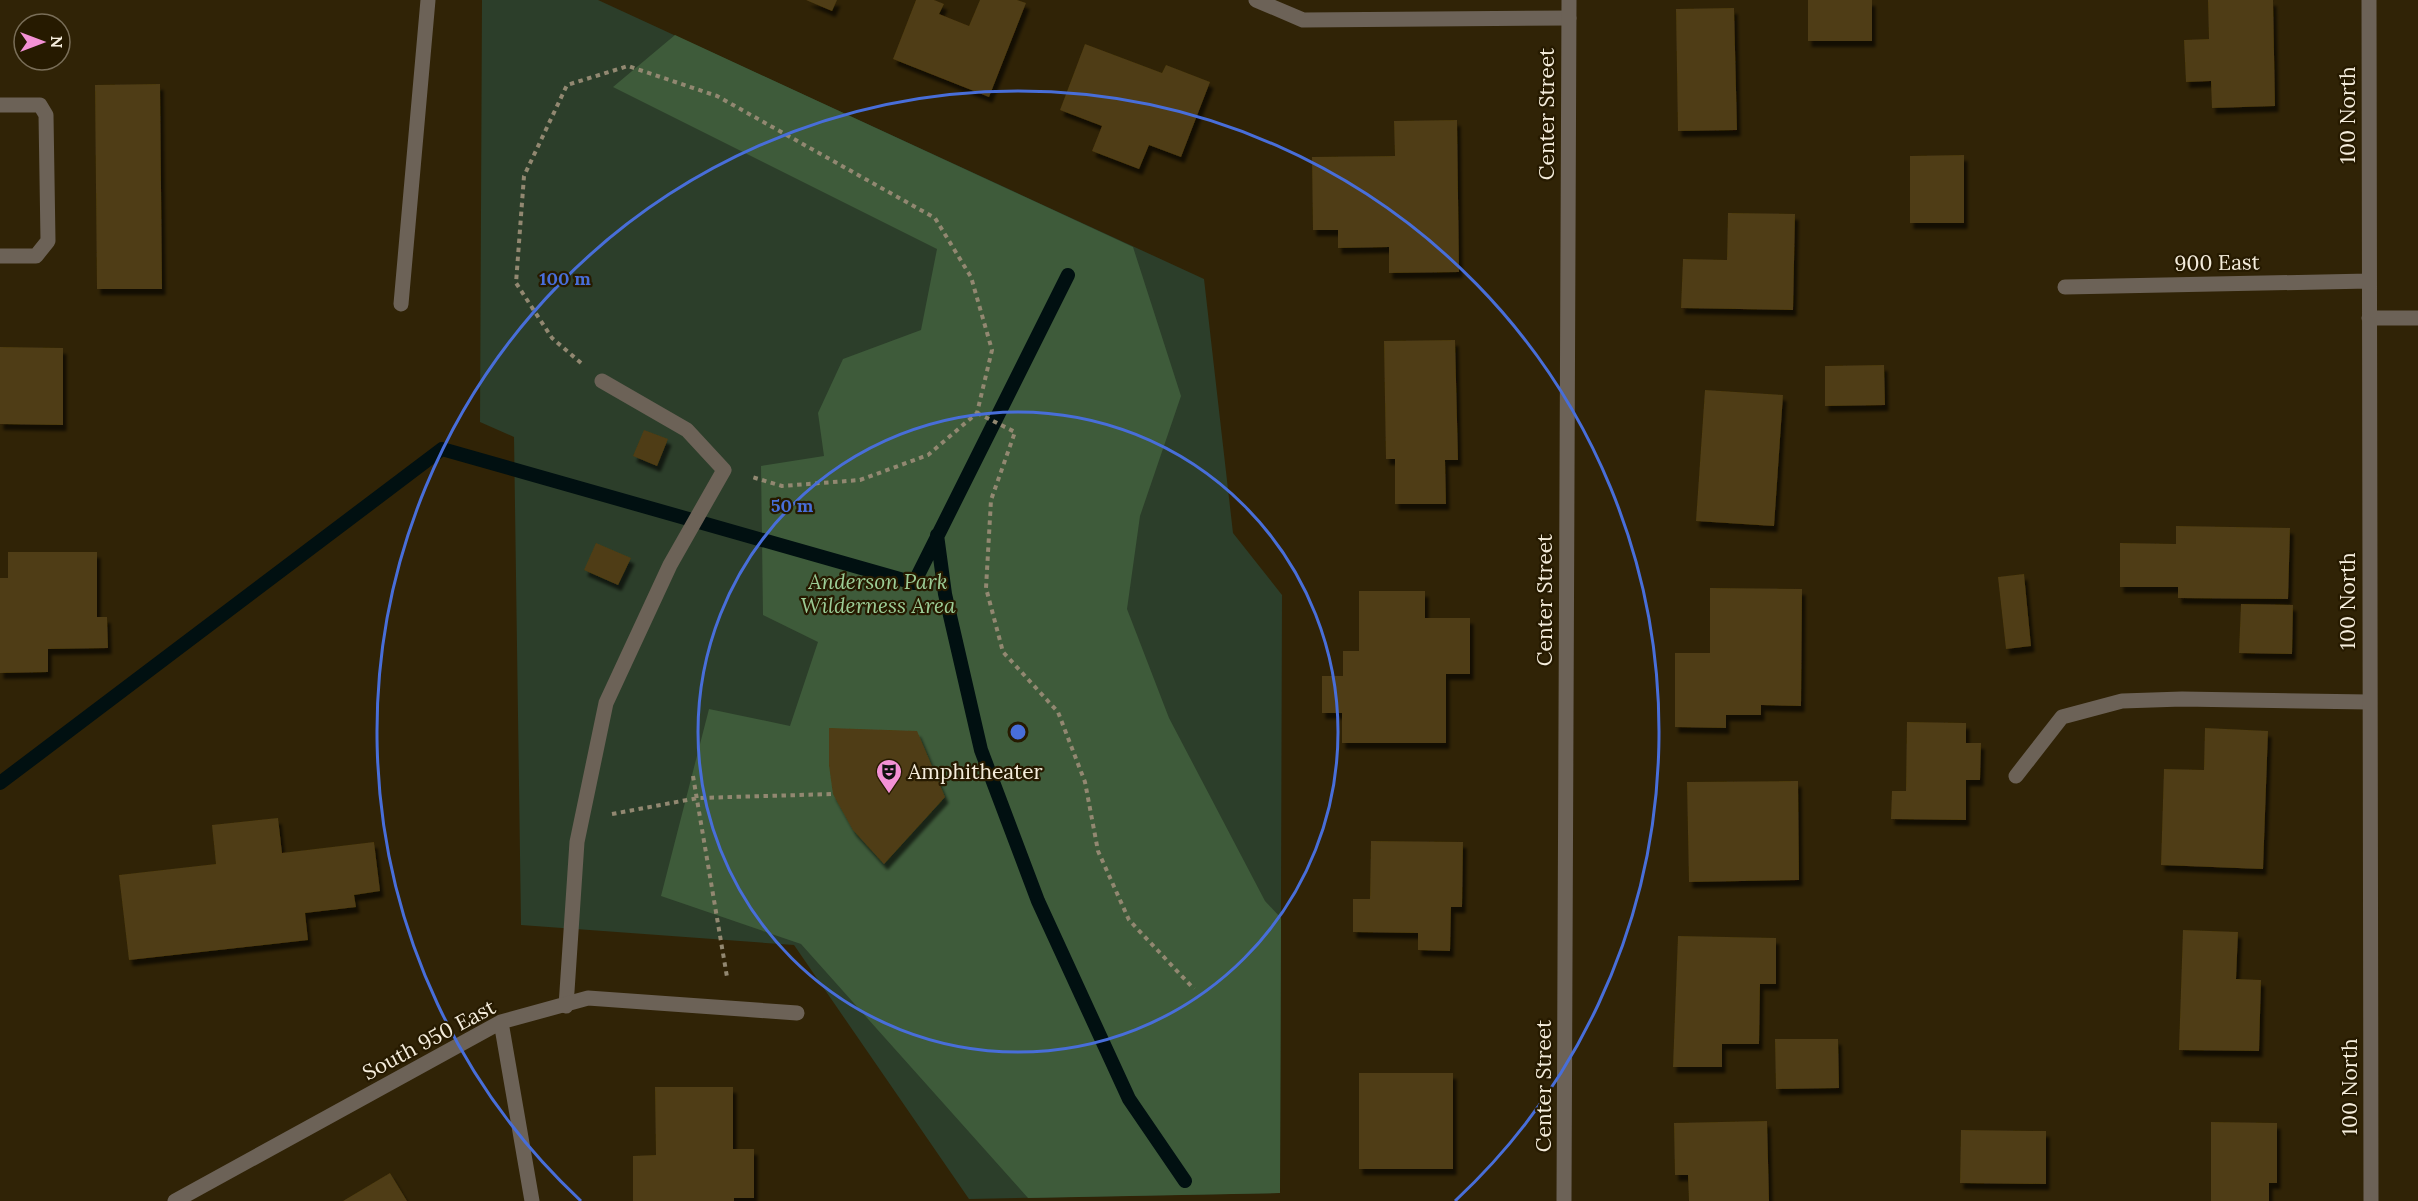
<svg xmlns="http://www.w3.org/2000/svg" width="2418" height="1201" font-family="Lora,serif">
	<defs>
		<filter id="shadow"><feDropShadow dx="3.5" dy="6" stdDeviation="1.5" flood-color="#0009"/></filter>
	</defs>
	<rect width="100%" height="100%" fill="#302306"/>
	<path fill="#2c3e2a" d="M482 0H598L1204 279 1233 533 1282 595 1280 1193 969 1199 794 945 521 925 514 437 480 422Z"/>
	<path fill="#3e5b3a" d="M675 35 1133 247 1181 396 1140 516 1127 609 1169 718 1265 901 1281 918 1280 1193 1028 1198 801 944 661 896 709 709 790 726 818 642 763 615 761 466 824 456 818 413 843 359 921 330 937 249 613 87Z"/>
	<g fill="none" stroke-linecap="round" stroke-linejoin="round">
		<path stroke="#011011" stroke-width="14" d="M937 535 945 594 981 750 1038 901 1129 1099 1185 1181
			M0 783 442 449 914 583 1068 275"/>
	</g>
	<path fill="#4f3d13" filter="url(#shadow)" d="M806 0H837L832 11Z
		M916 0H934L944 4 939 14 969 26 980 0H1017L1026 3 989 97 893 59Z
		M1808 0H1872V41H1808Z
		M2208 0H2273L2275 106 2212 108 2211 81 2186 82 2184 40 2209 39Z
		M1734 8 1737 130 1678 131 1676 9Z
		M1085 44 1162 73 1166 65 1210 82 1181 157 1149 145 1139 169 1092 151 1102 126 1060 110Z
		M160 84 162 289H97L95 85Z
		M1457 120 1459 272 1389 273V247L1338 248V230H1313L1312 157 1395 156 1394 121Z
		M1964 155V223H1910V156Z
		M1728 213 1795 214 1793 310 1681 308 1683 259 1727 260Z
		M1455 340 1458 460H1445L1446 504H1395V459H1386L1384 341Z
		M0 347 63 348V425L0 424Z
		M1884 365 1885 405 1825 406V366Z
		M1705 390 1783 395 1774 526 1696 521Z
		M644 430 668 439 657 466 633 456Z
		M2176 526 2290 528 2288 599 2178 598V587H2120V543L2176 544Z
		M596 543 631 558 618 585 584 570Z
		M8 552H97V617H107L108 648 48 649V672L0 673V578H8Z
		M2024 574 2031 646 2006 649 1998 577Z
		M1710 588 1802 589 1801 706 1761 705V715H1726V728L1675 727V653H1710Z
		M1359 591H1425V618H1470V674H1446V743H1342V713H1322V676H1343V651H1359Z
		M2241 604 2293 605 2292 654 2239 653Z
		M1907 722 1966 723V743H1981L1980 780H1966V820L1891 819 1892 791H1906Z
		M829 728 917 731 945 797 884 864 853 830 833 794 829 765Z
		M2205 728 2268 731 2263 869 2161 865 2164 769 2204 770Z
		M1798 781 1799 880 1689 882 1687 782Z
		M278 818 282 853 374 842 380 891 354 895 356 907 305 913 308 940 129 960 119 875 216 864 212 825Z
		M1371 841 1463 842 1462 907H1451L1450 951 1418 950V933L1353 932V899H1370Z
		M2183 930 2238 932 2236 979 2261 980 2259 1051 2179 1050Z
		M1678 936 1776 938V984H1760L1759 1044H1722V1067H1673Z
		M1775 1039H1838L1839 1088 1776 1089Z
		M1359 1073H1453V1169H1359Z
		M655 1087H733V1149H754V1198H734V1201H633V1156L656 1155Z
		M1767 1121 1769 1201H1689L1688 1175H1675L1674 1123Z
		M2211 1122 2277 1123V1183H2269V1201H2211Z
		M1961 1130 2046 1131V1184L1960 1183Z
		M390 1173 407 1201H343Z"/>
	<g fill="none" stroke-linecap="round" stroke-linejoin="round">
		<path stroke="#928871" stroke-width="4" stroke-dasharray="4.5 4.5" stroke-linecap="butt" d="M581 363 552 338 516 283 524 176 567 85 628 66 717 96 935 218 971 277 992 350 977 413 928 455 860 480 782 486 752 477
			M977 413 1015 432 991 500 986 588 1003 652 1058 712 1085 782 1098 851 1129 920 1194 989
			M693 776 727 977
			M612 814 698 798 833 794"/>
		<path stroke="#6c6257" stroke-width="15" d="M0 105H40L46 115 48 241 36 256H0
			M2016 776 2062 717 2122 701 2182 699 2369 702
			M566 1006 577 842 606 703 670 565 724 470 687 430 602 381"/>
		<path stroke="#6c6257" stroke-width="15" d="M1256 0 1303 20 1569 18
			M2369 0 2371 1201
			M2065 287 2369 281
			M401 304 428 0
			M2369 318H2418
			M501 1022 532 1201
			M175 1201 501 1022 588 998 797 1013"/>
		<path stroke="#6c6257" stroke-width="15" d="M1564 1201 1569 0"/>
	</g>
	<g fill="none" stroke="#486ed9" stroke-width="3">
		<circle cx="1018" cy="732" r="320"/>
		<path d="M581 1201A641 641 0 1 1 1455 1201"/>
	</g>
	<defs>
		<symbol id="theatre-pin" viewBox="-11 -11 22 30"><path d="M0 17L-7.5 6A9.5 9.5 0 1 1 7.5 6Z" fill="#f391d5" stroke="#261a00"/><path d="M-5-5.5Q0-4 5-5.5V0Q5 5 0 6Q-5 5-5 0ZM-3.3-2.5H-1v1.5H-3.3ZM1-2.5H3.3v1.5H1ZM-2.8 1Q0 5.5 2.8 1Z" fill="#111"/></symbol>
	</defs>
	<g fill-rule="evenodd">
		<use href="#theatre-pin" x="874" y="757" width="30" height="40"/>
	</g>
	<g text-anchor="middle" stroke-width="4.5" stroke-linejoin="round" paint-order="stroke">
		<g font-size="21" fill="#f5eddc" stroke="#261a00">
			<text transform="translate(1547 114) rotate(-90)" y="7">Center Street</text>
			<text transform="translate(2348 115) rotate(-90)" y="7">100 North</text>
			<text transform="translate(2217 263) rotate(-1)" y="7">900 East</text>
			<text transform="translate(1545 600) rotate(-90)" y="7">Center Street</text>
			<text transform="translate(2348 601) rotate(-90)" y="7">100 North</text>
			<text transform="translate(429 1040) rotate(-28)" y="7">South 950 East</text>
			<text transform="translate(1544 1086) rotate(-90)" y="7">Center Street</text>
			<text transform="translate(2350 1087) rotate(-90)" y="7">100 North</text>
		</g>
		<g font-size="21" font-style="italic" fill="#9ccd96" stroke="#261a00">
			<text x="878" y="589">Anderson Park<tspan x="878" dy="24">Wilderness Area</tspan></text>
		</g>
		<g font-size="21" fill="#f5eddc" stroke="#261a00" text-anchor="start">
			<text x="908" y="779">Amphitheater</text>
		</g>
	</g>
	<circle cx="1018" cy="732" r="9" fill="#486ed9" stroke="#261a00" stroke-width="3"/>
	<g font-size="18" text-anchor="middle" font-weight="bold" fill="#486ed9" stroke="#261a00" stroke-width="4.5" stroke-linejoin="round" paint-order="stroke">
		<text x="565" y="285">100 m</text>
		<text x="792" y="512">50 m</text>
	</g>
	<g transform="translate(42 42) rotate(90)"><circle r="28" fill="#261a00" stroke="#796e58" stroke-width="1.5"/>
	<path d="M0-4.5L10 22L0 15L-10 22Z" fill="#f391d5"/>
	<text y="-9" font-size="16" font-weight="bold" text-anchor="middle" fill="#f5eddc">N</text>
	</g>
</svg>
